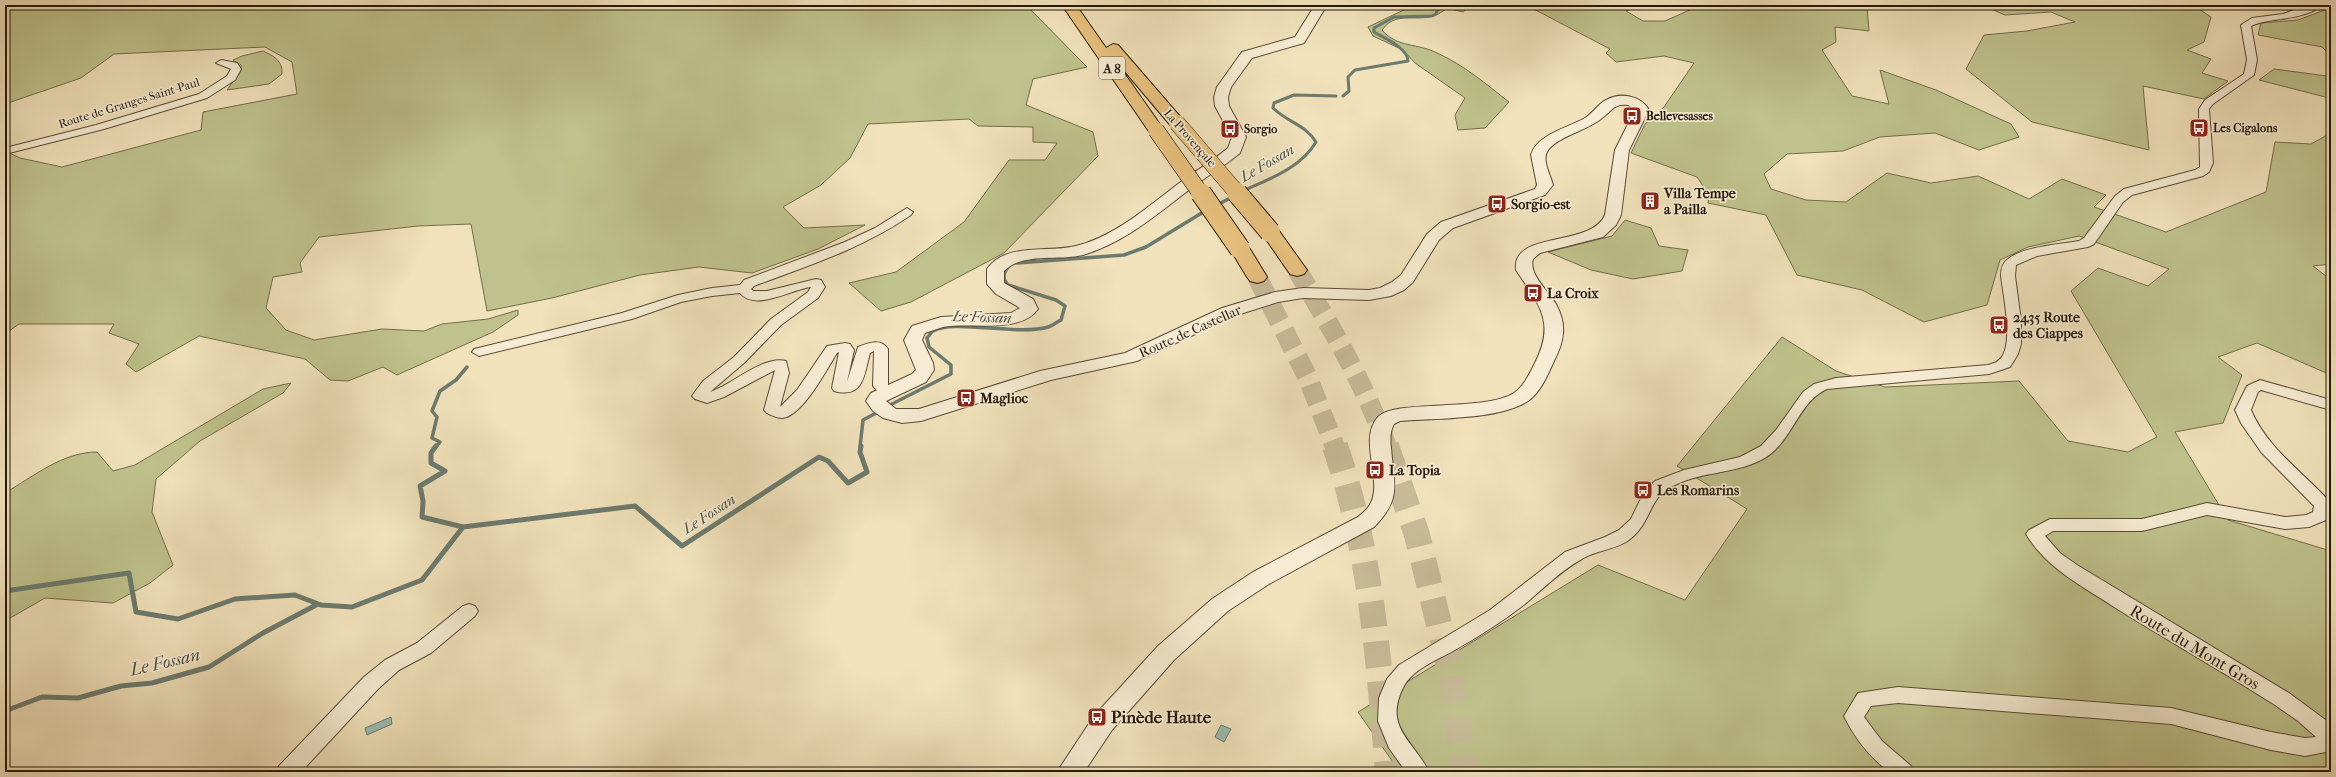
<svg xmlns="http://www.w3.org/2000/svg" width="2336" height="777" font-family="'IM FELL French Canon',serif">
	<rect width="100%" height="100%" fill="#f1e2bb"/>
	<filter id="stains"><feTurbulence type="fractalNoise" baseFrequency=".005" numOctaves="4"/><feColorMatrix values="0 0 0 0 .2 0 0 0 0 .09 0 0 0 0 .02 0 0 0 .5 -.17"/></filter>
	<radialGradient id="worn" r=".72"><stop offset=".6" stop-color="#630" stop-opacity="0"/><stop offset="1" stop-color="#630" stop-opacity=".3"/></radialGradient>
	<path fill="#bfc28c" stroke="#726e4c" d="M5 5H1026L1087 67 1033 79 1026 105 1093 132 1098 156 1004 253 911 302 881 311 849 283 896 272 964 222 1009 160H1045L1057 143 1033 142V127L978 126 969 119 868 124 850 158 821 185 783 207 804 228 865 225 818 249 752 273 699 267 640 275 552 298 487 311 471 224 418 226 319 237 300 263 302 272 273 277 266 308 286 330 314 340 382 329 424 331 442 324 488 319 518 310V315L493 332 397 375 383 367 348 381 330 380 305 359 199 336 136 372 126 364 139 344 109 333 114 324H19L5 334V151L20 158 62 167 201 130 203 112 297 94 292 62 265 47 114 54 81 78 5 104Z
		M1411 5H1471L1463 12 1447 8C1424 29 1399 6 1382 30 1397 48 1418 43 1437 53 1464 65 1486 84 1509 102L1485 128 1458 130 1455 115 1465 98 1415 63 1403 50 1373 36 1368 27 1412 6Z
		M1526 5H1643L1626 11 1643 21H1665L1701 5H1853L1867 7 1869 31 1835 27 1836 42 1822 50 1852 96 1889 104 1880 70 1936 90 2011 124 2019 137 1979 150 1935 133 1880 137 1843 151 1787 154 1764 174 1771 189 1806 200 1846 202 1887 173 1931 183 1978 176 2029 199 2062 179 2106 195 2094 207 2166 232 2266 192 2275 142 2311 144 2331 133V264L2313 266 2331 280V375L2257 343 2218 357 2242 375 2223 423 2175 432 2228 520 2331 551V772H1400L1358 712 1598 565 1685 600 1747 509 1677 466 1782 337 1836 371 1885 387 2019 381 2068 441 2128 452 2157 437 2071 291 2098 268 2148 286 2169 269 2079 236 2028 247 2000 260 1987 305 1924 322 1862 290 1797 275 1766 215 1708 203 1709 195 1697 177 1631 153 1645 124 1664 107 1694 63 1664 56 1616 62 1606 53 1610 49Z
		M1982 5H2193L2211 17 2204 42 2187 50 2211 59 2202 73 2228 81 2204 99 2143 86 2149 150 2032 122 1966 69 1984 35 2027 31 2075 22 2051 12 2005 15Z
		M2330 8 2331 56 2322 47 2258 35 2261 23 2298 20Z
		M263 51C274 56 283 61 282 74L269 84 227 90 241 70V65L233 60 242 56Z
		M2274 69 2327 76 2331 71V100L2329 98 2259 80Z
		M1625 220 1651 228 1659 246 1688 250 1682 271 1633 279 1591 270 1548 252 1612 236Z
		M291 383 283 393 200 441 156 479 152 512 173 565 150 583 113 603 45 598 5 621V493C34 476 63 452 97 452L113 471 135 465 263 389Z"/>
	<path fill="#9bbdb2" stroke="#6c7b6f" d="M391 717 392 724 367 735 365 728Z
		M1221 725 1231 729 1224 742 1215 737Z"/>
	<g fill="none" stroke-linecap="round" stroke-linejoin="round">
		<path stroke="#6c7b6f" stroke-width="3" d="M1343 96 1349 91 1348 77 1355 70 1408 61C1408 48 1384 38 1374 32V28L1394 17 1432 16 1436 14 1439 5
			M1243 191C1269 179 1301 168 1316 142 1306 125 1287 122 1273 108L1274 103 1294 95 1336 96"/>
		<path stroke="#6c7b6f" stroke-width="3.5" d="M1217 205 1232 197
			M1017 263 1124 255 1146 247 1205 211
			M886 407 951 374V365L929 347 927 338C929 336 931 332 933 331 953 319 1018 336 1048 327 1052 326 1057 322 1061 320L1065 306 1056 300 1008 285C1002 278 1003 273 1009 266
			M436 447 440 442 432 438 437 417 432 411 440 391 456 380 467 367
			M860 447 863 420 880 411"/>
		<path stroke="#6c7b6f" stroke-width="5" d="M436 446 431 453V463L445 471 420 486 423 501 422 517 463 527 635 506 682 546 819 457 828 461 848 483 867 472 860 452 861 446
			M5 591 129 573 136 612 178 619 235 599 295 595 321 605 352 607 422 580 463 527
			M5 711 42 697 78 698 121 686 152 683 209 667 263 633 318 604"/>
		<path stroke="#c8ba98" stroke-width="20" stroke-dasharray="20 10" stroke-linecap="butt" d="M1297 270C1331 327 1365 384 1387 447
			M1257 277 1308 378 1335 447"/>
		<path stroke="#c8ba98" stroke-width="26" stroke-dasharray="26 14" stroke-linecap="butt" d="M1335 446C1371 550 1379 663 1388 772
			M1386 446 1417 535 1449 665 1465 772"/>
		<defs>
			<path id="minor" d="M2308 5H2321C2306 21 2268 17 2251 26L2257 60 2254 75 2213 104 2209 109 2213 163 2209 172 2203 176 2132 195 2123 202 2094 244 2088 247 2037 256 2016 265 2015 276 2021 321V344L2018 354 2010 367 1989 374 1827 389C1797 402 1792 445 1761 460 1732 475 1696 471 1668 489 1648 500 1651 526 1626 542 1612 550 1595 551 1582 559 1560 571 1543 589 1525 604 1502 622 1478 637 1453 651 1437 660 1411 670 1403 688 1383 728 1415 742 1429 772H1406L1389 748 1378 721 1379 698 1387 679 1399 665 1490 610 1565 552 1605 537 1619 530 1631 519 1643 494 1655 481 1684 470 1740 457 1761 446 1776 430 1803 392 1814 384 1836 378 1988 365C1991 364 1996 363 1999 360 2015 347 2003 294 2001 276 2001 270 2002 263 2008 259 2022 247 2061 244 2079 241L2084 238 2115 196 2124 189 2195 170 2200 167 2199 109 2205 100 2244 74 2247 60 2241 25 2252 18 2283 14Z
				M221 60 237 63 241 69 235 80 207 98 104 129 5 154V148L96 125 199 94 227 76 231 69 216 63Z
				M907 208 913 212 911 215C861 249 810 265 754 286L751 289 753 291H767L816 279 821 280 825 287 818 298 781 325 744 363 710 392C732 385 763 355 786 361L789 373 780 407 797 390 827 346 845 343 850 344 854 350 847 382 858 347C868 343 881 338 888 349V385L894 392 891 395H881L873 386 874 351 870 353C864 375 864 399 834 391L832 388 839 352 837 353C827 369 802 417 782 418 777 418 771 415 767 413L764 410 775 370 724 397 707 403 695 399 692 396 703 381 734 357 771 319 808 292 811 287C792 289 755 312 740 293L712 296 681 302 632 319 479 356 472 352 474 349 622 313 678 295 712 288 740 285 744 280 845 242 875 228Z
				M2260 380 2331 400V410L2261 390 2258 392 2251 410C2267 448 2302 471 2329 501L2331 506 2326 520 2309 527 2285 529 2207 515 2142 531H2053L2045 536 2060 553 2077 565 2289 693 2331 724V751L2305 756 2271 750 2171 724 1898 703 1871 706 1864 717 1882 741 1911 766 1914 772H1889C1869 756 1855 739 1844 716L1858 693 1898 687 2171 708 2271 732 2305 738 2316 737 2298 721 2275 705C2222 671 2167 640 2114 607 2082 586 2046 568 2026 534L2029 530 2050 519H2142L2207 503 2285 517 2306 515 2313 512 2314 506 2261 452 2241 423 2235 410 2247 386Z
				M469 604 475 606 478 611 475 616 431 653 399 670 378 689 301 772H276L279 766 364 677 385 660 417 643 463 606Z"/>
			<path id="tertiary" d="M1315 5H1327L1304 43 1252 58 1231 87 1228 97 1229 106 1246 137 1240 153C1227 164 1212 173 1198 183 1162 210 1127 242 1083 255 1058 261 1023 252 1004 271V283L1033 299 1038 309C1021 334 970 322 943 327 937 329 931 331 925 333L922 340 933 363 934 370 926 382 886 401 896 409H919L1040 371 1125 353 1222 308 1275 292 1303 288 1369 290 1380 288 1392 282 1401 275 1427 234 1441 222 1535 189 1537 185 1531 155C1537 134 1568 128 1585 118 1593 113 1598 104 1606 100 1620 92 1641 95 1649 110L1629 150 1621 215 1616 225 1603 237 1540 253 1533 259C1528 275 1551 293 1557 306 1567 325 1564 342 1554 361 1548 374 1541 392 1528 401 1500 420 1434 418 1400 421L1394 424C1390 431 1390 440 1391 448 1394 484 1402 499 1374 527L1269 584 1228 611 1174 660 1112 730 1084 772H1057L1094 716 1158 646 1212 599 1253 572 1358 517C1362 513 1367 510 1369 506 1385 483 1357 440 1378 417 1395 399 1484 412 1514 393 1524 386 1530 373 1535 363 1556 321 1539 305 1516 270 1511 230 1591 248 1605 215L1615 150 1635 110 1628 105C1614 103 1612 111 1602 118 1589 130 1555 137 1547 152 1542 161 1551 176 1553 185L1545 195 1453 228 1439 240 1413 282 1404 290 1391 296 1369 300 1303 298 1278 302 1234 316 1137 361 1051 380 921 421 902 423 883 418 873 411 866 401 871 393 912 374 916 370 904 340 912 326 941 317 1011 313 1020 308 996 294 987 284V269C1006 242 1048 253 1076 246 1117 236 1152 203 1186 178 1200 168 1215 159 1228 148L1232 137 1215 106 1214 97 1217 87 1242 52 1295 37Z"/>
			<path id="motorway" d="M1062 5H1076L1106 48 1113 44 1118 45 1183 120 1185 123 1183 126H1171L1112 56 1164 130 1162 133H1150Z
				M1270 226 1277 228 1304 266 1307 270 1304 274 1297 276 1290 274 1261 232 1263 228Z
				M1240 243 1247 245 1250 249 1267 277 1264 281 1257 283 1250 281 1247 277 1230 249 1233 245Z"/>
		</defs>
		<use href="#minor" stroke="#594b37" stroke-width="2"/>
		<use href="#tertiary" stroke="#594b37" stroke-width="2"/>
		<use href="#motorway" stroke="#26190b" stroke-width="2"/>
		<use href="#minor" fill="#f6ecd3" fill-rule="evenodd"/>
		<use href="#tertiary" fill="#f6ecd3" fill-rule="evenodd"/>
		<use href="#motorway" fill="#e8c17e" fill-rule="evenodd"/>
		<defs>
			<path id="motorway-bridge-far1" d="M1177 123 1238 194
				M1156 130 1201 194"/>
			<path id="motorway-bridge" d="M1201 193 1240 249
				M1237 193 1270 232"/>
		</defs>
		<use href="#motorway-bridge-far1" stroke="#26190b" stroke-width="17" stroke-linecap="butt"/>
		<use href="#motorway-bridge" stroke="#26190b" stroke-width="22" stroke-linecap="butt"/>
		<use href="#motorway-bridge-far1" stroke="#e8c17e" stroke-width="16"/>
		<use href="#motorway-bridge" stroke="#e8c17e" stroke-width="20"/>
	</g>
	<defs>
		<symbol id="bus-square" viewBox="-11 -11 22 22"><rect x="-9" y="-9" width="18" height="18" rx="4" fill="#8f2418" stroke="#f6ecd3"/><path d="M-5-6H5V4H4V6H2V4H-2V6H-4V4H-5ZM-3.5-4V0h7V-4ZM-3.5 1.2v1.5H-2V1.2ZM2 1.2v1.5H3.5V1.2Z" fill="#fff"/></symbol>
		<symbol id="building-square" viewBox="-11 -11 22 22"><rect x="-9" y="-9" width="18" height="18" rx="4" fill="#8f2418" stroke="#f6ecd3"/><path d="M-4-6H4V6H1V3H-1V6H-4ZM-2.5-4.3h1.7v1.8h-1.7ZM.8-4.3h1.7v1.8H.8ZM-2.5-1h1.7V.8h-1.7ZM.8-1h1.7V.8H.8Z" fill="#fff"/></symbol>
	</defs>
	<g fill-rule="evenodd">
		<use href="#bus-square" x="1621" y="105" width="22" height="22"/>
		<use href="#bus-square" x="2188" y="117" width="22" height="22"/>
		<use href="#bus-square" x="1219" y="118" width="22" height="22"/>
		<use href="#building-square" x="1639" y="190" width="22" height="22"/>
		<use href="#bus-square" x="1486" y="193" width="22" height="22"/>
		<use href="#bus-square" x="1522" y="282" width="22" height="22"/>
		<use href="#bus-square" x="1988" y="314" width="22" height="22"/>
		<use href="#bus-square" x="955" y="387" width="22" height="22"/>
		<use href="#bus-square" x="1364" y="459" width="22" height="22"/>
		<use href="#bus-square" x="1632" y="479" width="22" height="22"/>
		<use href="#bus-square" x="1086" y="706" width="22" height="22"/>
	</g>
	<g text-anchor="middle" stroke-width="3.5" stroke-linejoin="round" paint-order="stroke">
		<g font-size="12" fill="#26190b" stroke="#f6ecd3">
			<text transform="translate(129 103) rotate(-17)" y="4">Route de Granges Saint-Paul</text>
			<text transform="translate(1190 138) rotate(49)" y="4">La Provençale</text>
		</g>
		<g font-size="12" font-weight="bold" fill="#26190b" stroke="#f6ecd3" text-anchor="start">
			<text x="1646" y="120">Bellevesasses</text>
			<text x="2213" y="132">Les Cigalons</text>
			<text x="1244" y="133">Sorgio</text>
		</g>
		<rect fill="#f6ecd3" stroke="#645847" stroke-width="1" x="1099" y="57" width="26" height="22" rx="3"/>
		<g font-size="13" font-weight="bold" fill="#26190b">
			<text x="1112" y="73">A 8</text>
		</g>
		<g font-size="14" font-weight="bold" fill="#26190b" stroke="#f6ecd3" text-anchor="start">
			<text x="1664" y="198">Villa Tempe<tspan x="1664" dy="16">a Pailla</tspan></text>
			<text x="1511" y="209">Sorgio-est</text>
			<text x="1547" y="298">La Croix</text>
			<text x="2013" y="322">2435 Route<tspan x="2013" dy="16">des Ciappes</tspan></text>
			<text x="980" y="403">Maglioc</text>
			<text x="1389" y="475">La Topia</text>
			<text x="1657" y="495">Les Romarins</text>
		</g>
		<g font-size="14" fill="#26190b" stroke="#f6ecd3">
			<text transform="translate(1190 331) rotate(-24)" y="5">Route de Castellar</text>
		</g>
		<g font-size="15" font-style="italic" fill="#4f5245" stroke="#f6ecd3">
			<text transform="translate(1267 163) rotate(-30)" y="5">Le Fossan</text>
			<text transform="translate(982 317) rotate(2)" y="5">Le Fossan</text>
			<text transform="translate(709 514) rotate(-33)" y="5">Le Fossan</text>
		</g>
		<g font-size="17" fill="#26190b" stroke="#f6ecd3">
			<text transform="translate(2195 647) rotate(31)" y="6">Route du Mont Gros</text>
		</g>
		<g font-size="17" font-weight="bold" fill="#26190b" stroke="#f6ecd3" text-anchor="start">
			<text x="1111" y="723">Pinède Haute</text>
		</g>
		<g font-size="18" font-style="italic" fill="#4f5245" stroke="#f6ecd3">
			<text transform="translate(165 662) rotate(-13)" y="6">Le Fossan</text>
		</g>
	</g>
	<rect width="2336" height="777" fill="none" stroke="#f1e2bb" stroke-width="20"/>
	<rect x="6" y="6" width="2324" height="765" fill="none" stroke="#26190b" stroke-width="2"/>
	<rect x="10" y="10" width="2316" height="757" fill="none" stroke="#26190b"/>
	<rect width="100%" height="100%" filter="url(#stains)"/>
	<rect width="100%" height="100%" fill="url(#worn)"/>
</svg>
